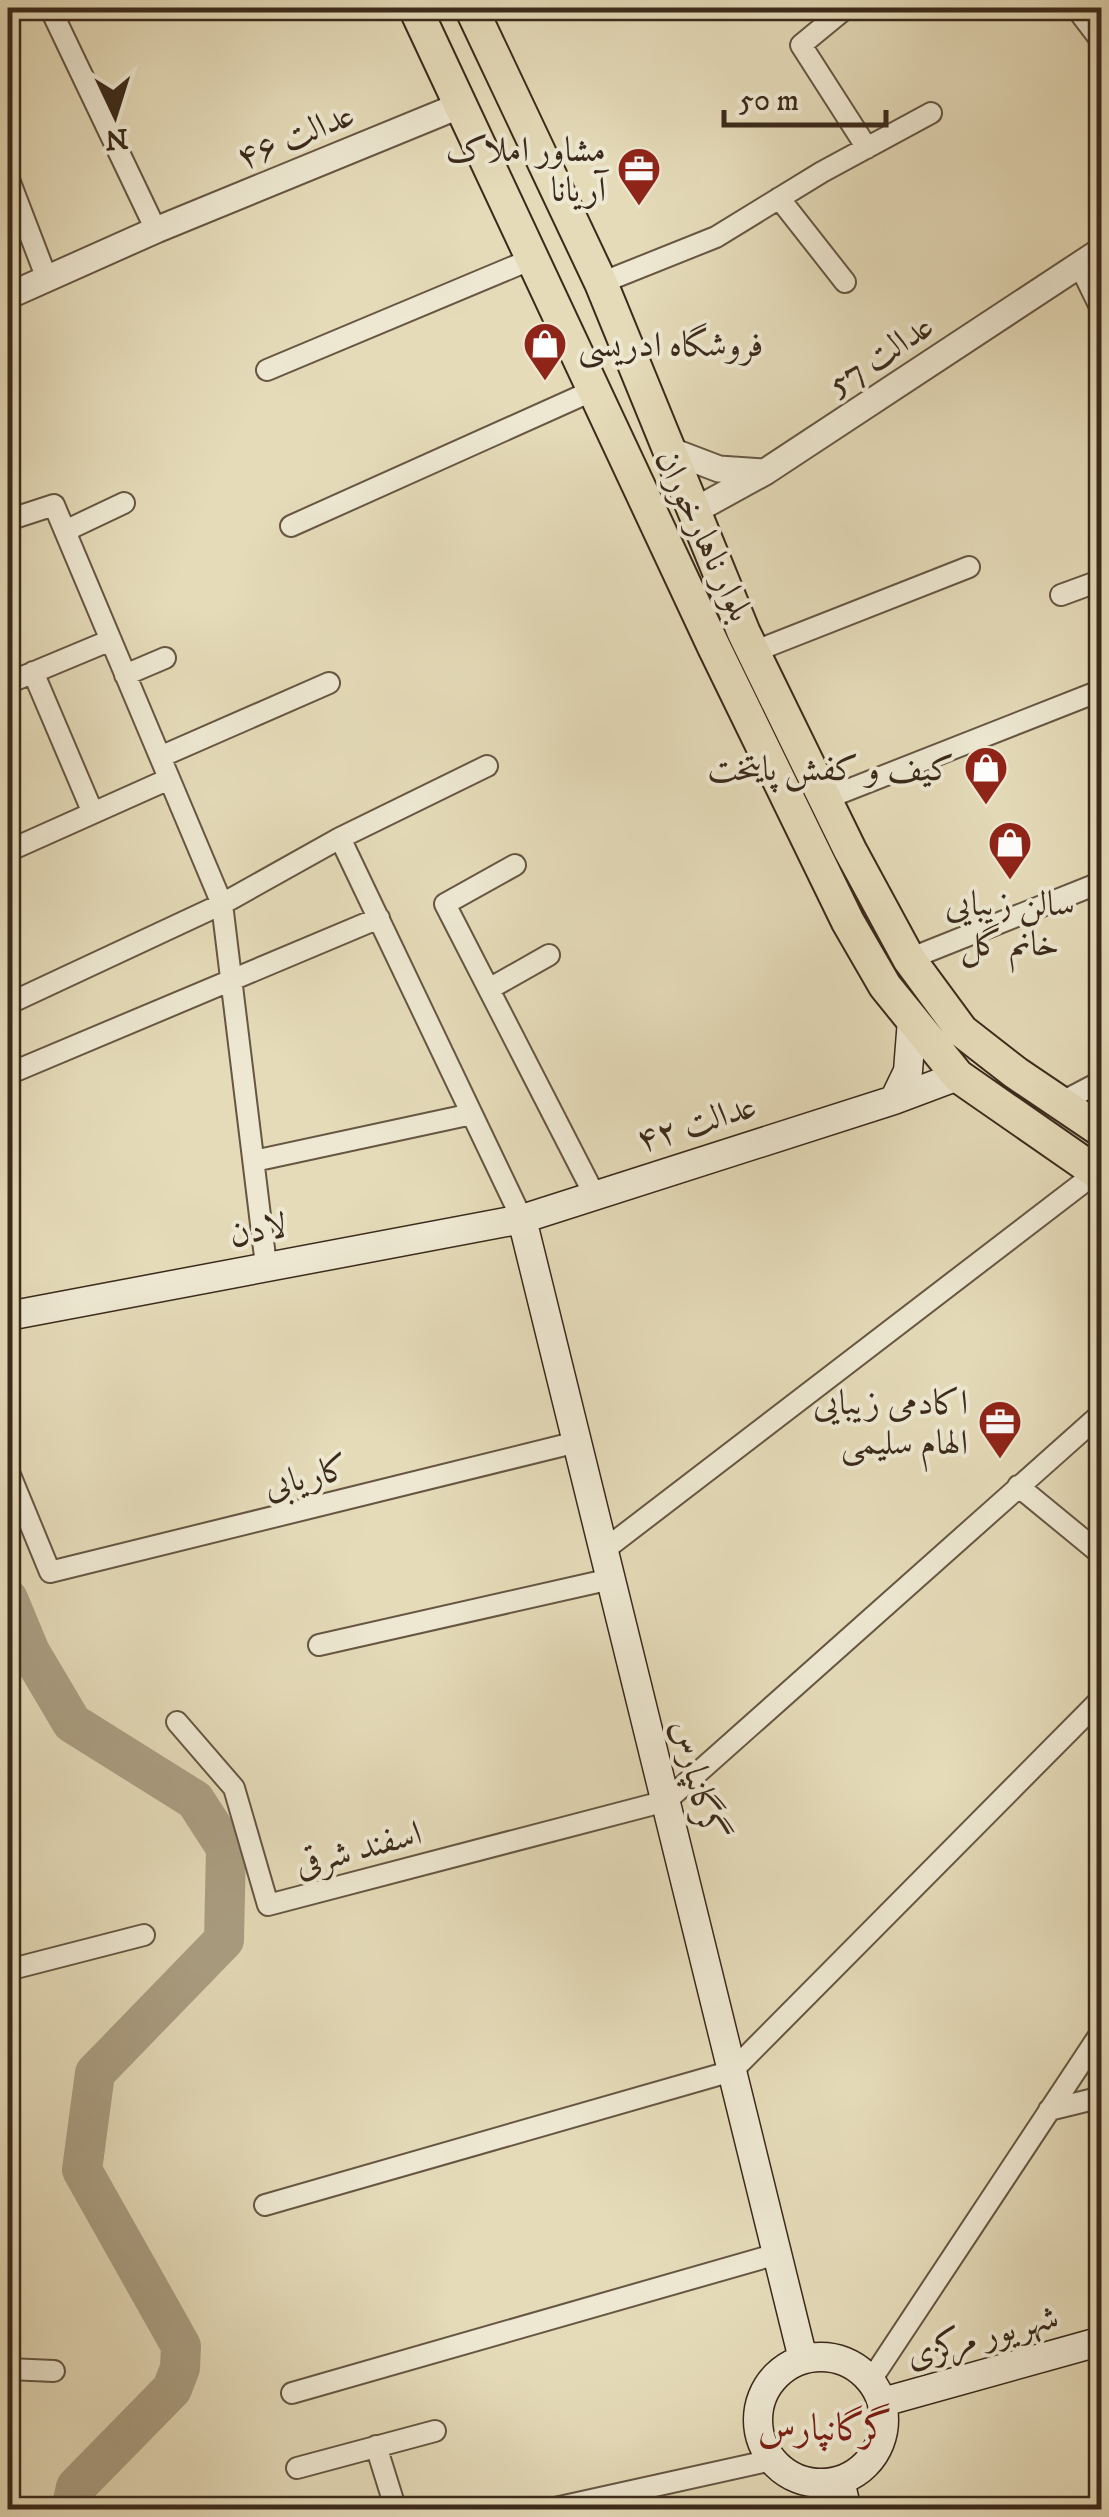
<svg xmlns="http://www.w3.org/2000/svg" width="1109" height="2517" font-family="'IM FELL DW Pica',Amiri,serif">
	<rect width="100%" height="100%" fill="#e5dbb9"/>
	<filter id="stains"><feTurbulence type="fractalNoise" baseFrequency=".002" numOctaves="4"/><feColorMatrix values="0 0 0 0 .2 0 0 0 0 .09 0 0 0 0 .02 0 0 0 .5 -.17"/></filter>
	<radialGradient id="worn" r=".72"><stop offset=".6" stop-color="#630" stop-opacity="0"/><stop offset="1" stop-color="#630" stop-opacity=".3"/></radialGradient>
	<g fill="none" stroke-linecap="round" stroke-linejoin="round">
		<path stroke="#ab9f83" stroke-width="40" d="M8 1599 30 1652 72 1723 195 1800 226 1848 224 1940 95 2073 82 2170 181 2346 180 2368 172 2389 76 2487 71 2510"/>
		<defs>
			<path id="minor" d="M50 8 156 230
				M846 8 801 45 867 148
				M1076 8 1102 42
				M8 177 47 279
				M779 198 845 282
				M1079 264 1102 311
				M601 283 716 237 822 172 931 113
				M267 370 532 259
				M8 520 54 505 222 904 266 1265
				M291 526 594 390
				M65 531 124 503
				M1061 595 1102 580
				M753 652 969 567
				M33 672 93 813
				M125 675 165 658
				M8 683 111 640
				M160 757 329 683
				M825 799 1102 690
				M340 838 522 1219
				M8 851 169 779
				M515 865 445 904 594 1194
				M909 959 1102 882
				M489 989 549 955
				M8 1004 222 904 340 838 487 766
				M8 1068 13 1072 379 918
				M1060 1103 1102 1081
				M254 1161 472 1114
				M8 1470 50 1572 577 1442
				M1018 1486 1102 1555
				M604 1550 1097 1172
				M319 1645 611 1579
				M177 1722 234 1788 268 1905 666 1801 1102 1413
				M8 1970 144 1935
				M1049 2110 1102 2097
				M265 2205 732 2071 1102 1698
				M8 2369 54 2371
				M871 2380 1102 2031
				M292 2393 777 2254
				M376 2446 396 2510
				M297 2468 435 2431
				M546 2510 772 2460"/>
			<path id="tertiary" d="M8 296 156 230 461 105
				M669 450 719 469 765 472
				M694 511 765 472 1102 250"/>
			<path id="secondary" d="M912 1020 908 1071 894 1100 958 1076
				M522 1219 803 2359
				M8 1316 522 1219 894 1100
				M758 2420a63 63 0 1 1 126 0a63 63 0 1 1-126 0Z
				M883 2402 1102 2341
				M840 2481 847 2510"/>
			<path id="primary" d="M415 8 714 647 848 922 885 986 958 1076 1102 1176
				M471 8 601 283 744 633 850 850 909 959 962 1031 1016 1073 1102 1131"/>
		</defs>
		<use href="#minor" stroke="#665642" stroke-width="24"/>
		<use href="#tertiary" stroke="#665642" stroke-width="29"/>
		<use href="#secondary" stroke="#3b2a1b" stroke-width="31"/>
		<use href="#primary" stroke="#3b2a1b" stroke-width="36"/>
		<use href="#minor" stroke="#eee8d2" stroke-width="20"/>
		<use href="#tertiary" stroke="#eee8d2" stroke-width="25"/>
		<use href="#secondary" stroke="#eee8d2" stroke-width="28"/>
		<use href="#primary" stroke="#e5dbb9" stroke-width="32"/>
	</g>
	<defs>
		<symbol id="office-pin" viewBox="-11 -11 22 30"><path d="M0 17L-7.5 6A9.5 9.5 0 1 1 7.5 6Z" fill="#8f2418" stroke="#eee8d2"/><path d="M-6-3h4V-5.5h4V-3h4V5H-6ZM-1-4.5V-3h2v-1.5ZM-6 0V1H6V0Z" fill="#fff"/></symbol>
		<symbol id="shop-pin" viewBox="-11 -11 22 30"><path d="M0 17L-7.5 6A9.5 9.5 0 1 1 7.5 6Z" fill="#8f2418" stroke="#eee8d2"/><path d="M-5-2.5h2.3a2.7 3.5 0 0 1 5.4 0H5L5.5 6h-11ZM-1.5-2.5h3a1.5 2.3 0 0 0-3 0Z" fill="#fff"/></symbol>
	</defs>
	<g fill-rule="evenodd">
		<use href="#office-pin" x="614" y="144" width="50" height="68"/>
		<use href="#shop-pin" x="520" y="319" width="50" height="68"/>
		<use href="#shop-pin" x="961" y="743" width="50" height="68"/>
		<use href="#shop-pin" x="985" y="818" width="50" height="68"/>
		<use href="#office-pin" x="975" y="1397" width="50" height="68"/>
	</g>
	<g text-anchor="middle" stroke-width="8" stroke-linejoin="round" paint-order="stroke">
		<g font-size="35" fill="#3b2a1b" stroke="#eee8d2">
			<text transform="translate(295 135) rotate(-22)" y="12">۴۶ عدالت</text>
			<text transform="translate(880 354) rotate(-33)" y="12">عدالت 57</text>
			<text transform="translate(705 535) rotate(65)" y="12">بلوار ناهارخوران</text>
			<text transform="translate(696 1122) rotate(-17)" y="12">عدالت ۴۲</text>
			<text transform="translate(258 1229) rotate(-11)" y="12">لادن</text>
			<text transform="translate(306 1476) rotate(-14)" y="12">کاریابی</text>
			<text transform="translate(699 1780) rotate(76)" y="12">گرگانپارس</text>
			<text transform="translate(358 1848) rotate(-15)" y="12">اسفند شرقی</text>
			<text transform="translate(982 2335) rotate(-15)" y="12">شهریور مرکزی</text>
		</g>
		<g font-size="35" fill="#3b2a1b" stroke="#eee8d2" text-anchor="end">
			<text x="606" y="161">مشاور املاک<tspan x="606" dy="40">آریانا</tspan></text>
			<text x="578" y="356" text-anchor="start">فروشگاه ادریسی</text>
			<text x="954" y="780">کیف و کفش پایتخت</text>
			<text x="1010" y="915" text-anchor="middle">سالن زیبایی<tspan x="1010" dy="40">خانم گل</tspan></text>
			<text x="968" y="1414">اکادمی زیبایی<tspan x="968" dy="40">الهام سلیمی</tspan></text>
		</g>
		<g font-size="38" fill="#7a1f14" stroke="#eee8d2">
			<text x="825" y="2440">گرگانپارس</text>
		</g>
	</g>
	<rect width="1109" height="2517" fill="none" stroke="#e5dbb9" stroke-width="40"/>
	<rect x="10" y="10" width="1089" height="2497" fill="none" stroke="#3b2a1b" stroke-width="5"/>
	<rect x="20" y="20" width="1069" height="2477" fill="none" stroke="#3b2a1b" stroke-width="2.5"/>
	<g transform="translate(115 115) rotate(176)" stroke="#eee8d2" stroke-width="8" paint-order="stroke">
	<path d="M0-8L18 38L0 25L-18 38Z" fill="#3b2a1b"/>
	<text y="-15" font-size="28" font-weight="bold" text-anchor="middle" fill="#3b2a1b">N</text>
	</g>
	<path d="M724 110v15h162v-15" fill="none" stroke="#3b2a1b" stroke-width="5"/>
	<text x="739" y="110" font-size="30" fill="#3b2a1b" stroke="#eee8d2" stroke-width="8" paint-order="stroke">50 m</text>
	<rect width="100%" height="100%" filter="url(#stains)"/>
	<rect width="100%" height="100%" fill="url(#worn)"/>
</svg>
